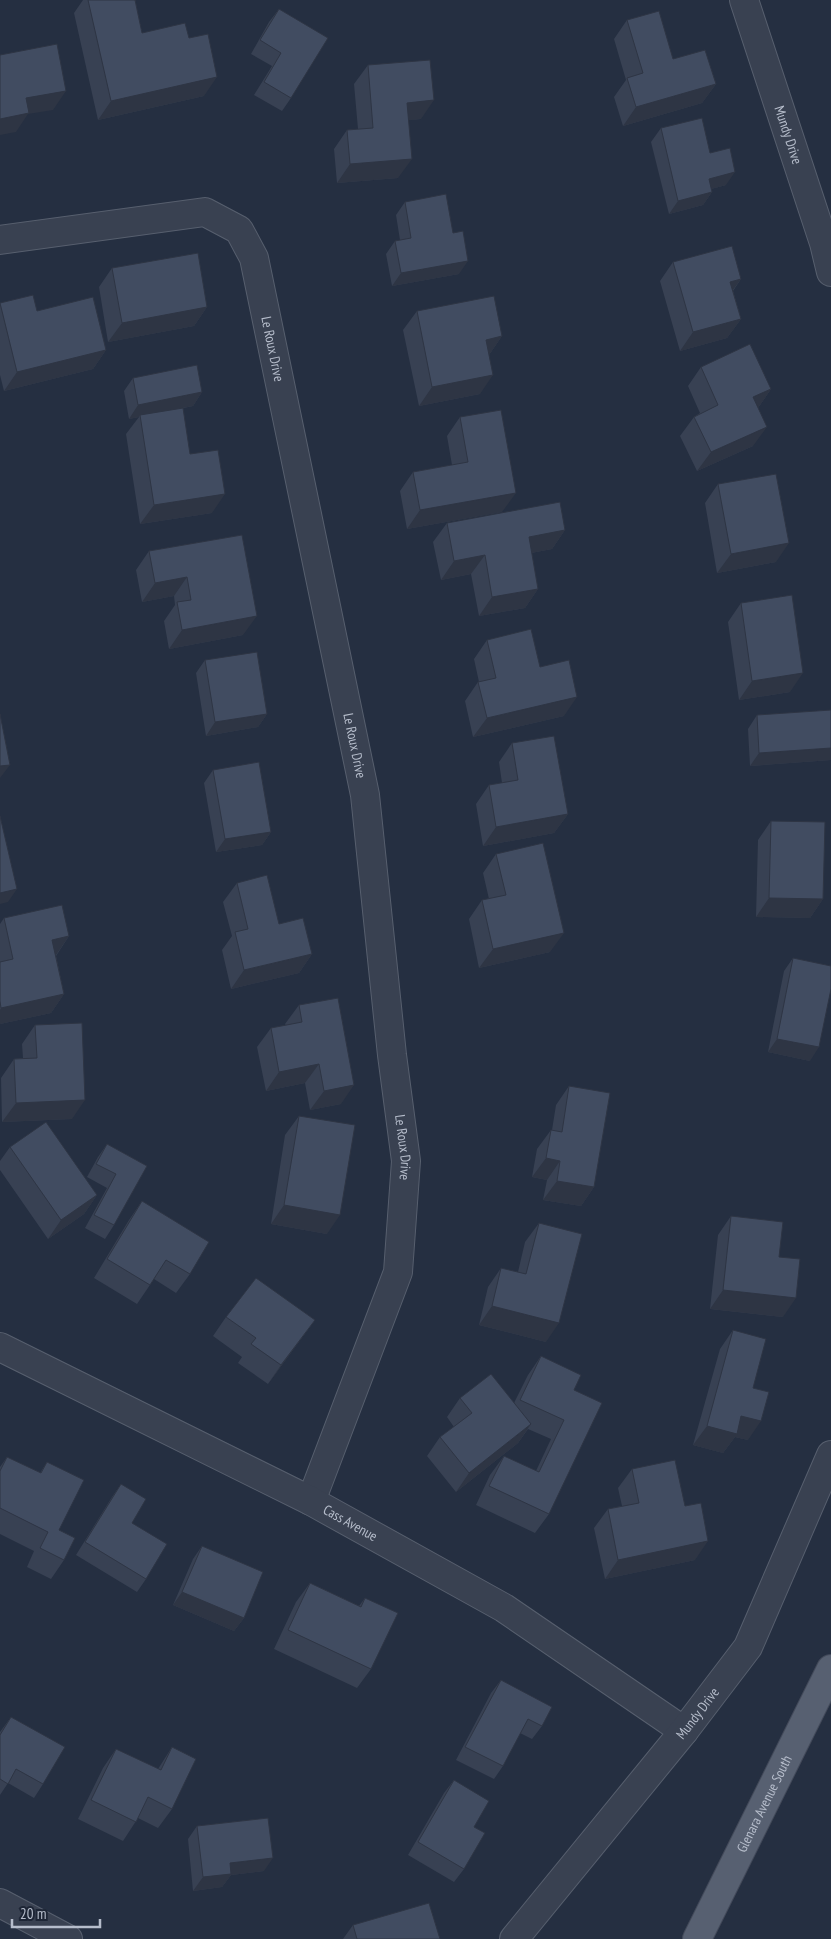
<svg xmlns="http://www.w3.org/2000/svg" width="831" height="1939" font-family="'PT Sans Narrow',sans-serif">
	<rect width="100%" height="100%" fill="#252f41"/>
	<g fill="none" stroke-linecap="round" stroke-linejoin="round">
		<defs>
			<g id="street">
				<path id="s1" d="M744 0 824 243 831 272"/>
				<path id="s2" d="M0 240 205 212 239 230 254 258 365 795 392 1055 406 1161 398 1272 311 1501"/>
				<path id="s3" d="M0 1347 311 1501 504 1608 684 1731"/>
				<path d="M0 1903 68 1939"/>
				<path id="s4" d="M514 1939 684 1731 748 1647 831 1455"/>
			</g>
			<g id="primary">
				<path id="s5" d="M697 1939 831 1669"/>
			</g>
		</defs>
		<use href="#street" stroke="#575f6e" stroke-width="30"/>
		<use href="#primary" stroke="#434a5a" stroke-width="30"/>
		<use href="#street" stroke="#394151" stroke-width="28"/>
		<use href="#primary" stroke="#576071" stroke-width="28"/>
	</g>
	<path fill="#384153" d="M83 0H135L142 33 204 96 98 120 74 13Z
		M279 9 291 98 282 111 254 95 272 66 251 54 269 22Z
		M627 20 673 59 716 84 702 103 623 126 614 97 626 80 614 39Z
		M368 65 421 119 408 120 398 178 337 183 334 149 347 130 358 129 354 84Z
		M661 128 710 153 726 185 711 189 712 192 703 205 669 214 651 142Z
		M405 202 459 274 392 286 386 254 395 241 400 240 396 215Z
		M673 262 741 279 733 291 741 319 727 338 680 351 660 281Z
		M112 268 207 307 194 326 108 342 99 287Z
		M0 303 37 311 106 350 93 369 4 391 0 375Z
		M417 311 502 336 489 355 480 394 419 406 403 330Z
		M701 367 771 389 758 408 753 446 697 471 680 436 694 417 700 413 688 386Z
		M133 378 202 392 193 406 174 410 212 513 140 524 126 434 139 417 129 419 124 391Z
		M460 417 502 512 407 529 400 491 413 472 452 465 447 436Z
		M718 484 776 562 717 573 705 503Z
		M447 523 565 530 552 549 531 553 538 589 525 608 479 616 471 574 441 580 433 542Z
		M242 535 243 635 169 649 164 621 175 605 174 596 142 602 136 570 149 551Z
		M741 603 790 692 739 700 728 622Z
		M487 640 564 716 473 737 465 701 478 682H479L474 659Z
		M205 660 267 714 258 727 206 736 196 673Z
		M831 710V760L750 766 748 729 757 715Z
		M512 743 568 814 554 833 483 846 476 804 489 785 502 783 499 762Z
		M213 770 271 832 262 845 216 852 204 783Z
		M771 821 823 899 810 918 756 917 758 840Z
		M496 854 550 952 479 968 469 919 482 900 489 899 483 873Z
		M237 883 279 924 312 954 299 973 231 989 222 950 232 936 223 902Z
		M4 918 69 936 56 956 64 994 51 1013 0 1024V924Z
		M793 958 810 1061 768 1052 784 971Z
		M299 1005 341 1104 310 1110 305 1083 266 1091 257 1047 271 1028 286 1026 285 1024Z
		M35 1025 72 1119 2 1122 1 1078 14 1059 23 1058 22 1044Z
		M569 1086 594 1187 581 1206 543 1200 547 1180 532 1177 537 1149 551 1130H552L556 1105Z
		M299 1116 327 1234 271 1224 285 1135Z
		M107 1144 147 1166 114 1225 105 1239 85 1228 107 1188 87 1177 98 1157Z
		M10 1147 97 1195 84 1214 48 1239 0 1170V1161Z
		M142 1201 190 1274 176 1293 154 1279 137 1304 94 1278 129 1220Z
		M731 1216 779 1257 783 1317 710 1309 718 1235Z
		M539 1223 546 1342 479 1325 488 1287 501 1268 518 1272 525 1242Z
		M226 1317 315 1320 268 1384 238 1363 242 1357 213 1336Z
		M733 1330 753 1388 748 1440 735 1437 723 1453 693 1445 720 1349Z
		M541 1356 574 1390 549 1514 535 1533 476 1505 490 1475 504 1456 536 1471 551 1439 528 1429 518 1443 456 1492 427 1456 440 1437 454 1427 447 1417 460 1398 514 1403 528 1375Z
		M7 1457 40 1473 47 1462 64 1560 51 1579 27 1567 34 1551 0 1534V1467Z
		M632 1469 695 1560 605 1579 594 1528 608 1509 622 1506 618 1488Z
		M121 1484 146 1579 137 1592 76 1555 112 1497Z
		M202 1546 244 1618 234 1631 173 1605 193 1559Z
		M310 1583 359 1606 365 1598 371 1669 357 1688 274 1649 296 1602Z
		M501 1680 542 1726 532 1739 520 1733 503 1766 494 1779 456 1760 491 1693Z
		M11 1717 43 1784 34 1798 8 1783 0 1795V1732Z
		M172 1747V1809L158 1828 138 1818 123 1841 78 1819 103 1768 116 1749 158 1769Z
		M454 1780 474 1827 464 1869 454 1882 408 1855 444 1793Z
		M197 1826 264 1871 231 1875 222 1887 193 1891 188 1839Z
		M353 1925 440 1939H343Z"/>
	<path fill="#2e3544" d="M217 77 204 96 98 120 111 101Z
		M716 84 702 103 623 126 636 107Z
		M66 91 53 110 28 114 16 132 0 135V119L26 98Z
		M434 100 421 119 394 122 407 103Z
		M412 159 398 178 337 183 350 164Z
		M735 172 726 185 700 192 709 179Z
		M712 192 703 205 669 214 678 201Z
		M468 261 459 274 392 286 401 273Z
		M741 279 727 298 730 282Z
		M207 307 194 326 108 342 122 323Z
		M741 319 727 338 680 351 693 332Z
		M502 336 489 355 486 340Z
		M106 350 93 369 4 391 17 372Z
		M493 375 480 394 419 406 432 387Z
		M771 389 758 408 753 397Z
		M202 392 193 406 140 416V415L139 417 129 419 138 405Z
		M767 427 753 446 697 471 711 452Z
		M516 493 502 512 407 529 420 510Z
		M225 494 212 513 140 524 154 505Z
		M565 530 552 549 515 556 529 537Z
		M789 543 776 562 717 573 731 554Z
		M485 555 471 574 441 580 454 561Z
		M187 577 174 596 142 602 155 583Z
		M538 589 525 608 479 616 492 597Z
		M257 616 243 635 169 649 182 630Z
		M803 673 790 692 739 700 752 681Z
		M577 697 564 716 473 737 487 718Z
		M267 714 258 727 206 736 215 722Z
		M831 748V760L750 766 759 753Z
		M10 765 0 778V766Z
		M568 814 554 833 483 846 496 827Z
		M271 832 262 845 216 852 225 839Z
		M17 889 8 902 0 904V893Z
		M769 898 823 899 810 918 756 917Z
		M564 933 550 952 479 968 493 949Z
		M69 936 56 955 39 959 52 940Z
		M312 954 299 973 231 989 244 970Z
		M64 994 51 1013 0 1024V1010L1 1008Z
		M777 1039 819 1047 810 1061 768 1052Z
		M319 1064 305 1083 266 1091 279 1072Z
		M354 1085 341 1104 310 1110 324 1091Z
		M85 1100 72 1119 2 1122 16 1103Z
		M546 1158 560 1161 547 1180 532 1177Z
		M557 1181 594 1187 581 1206 543 1200Z
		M97 1195 84 1214 48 1239 61 1220Z
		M284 1205 340 1215 327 1234 271 1224Z
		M723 1290 796 1298 783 1317 710 1309Z
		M492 1306 559 1323 546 1342 479 1325Z
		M315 1320 301 1339 268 1384 281 1365Z
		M741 1416 761 1421 748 1440 735 1437 723 1453 693 1445 707 1426Z
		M531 1424 518 1443 456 1492 469 1473Z
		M708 1541 695 1560 605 1579 618 1560Z
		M182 1592 244 1618 234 1631 173 1605Z
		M273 1858 264 1871 231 1875 222 1887 193 1891 203 1877 230 1863Z"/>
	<path fill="#414c61" stroke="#2e3544" d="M88 0H135L142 33 185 23 189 38 208 34 217 77 111 101Z
		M279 9 328 38 291 98 264 82 281 53 260 40Z
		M659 11 673 59 705 50 716 84 636 107 627 78 643 73 627 20Z
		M57 44 66 91 26 98 29 113 0 119V55Z
		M430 60 434 100 407 103 412 159 350 164 347 130 373 128 368 65Z
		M702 118 710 153 730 148 735 172 709 179 712 192 678 201 661 128Z
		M446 194 453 233 463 231 468 261 401 273 395 241 411 238 405 202Z
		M732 246 741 279 730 282 741 319 693 332 673 262Z
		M198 253 207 307 122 323 112 268Z
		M33 295 37 311 93 297 106 350 17 372 0 303Z
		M494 296 502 336 486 340 493 375 432 387 417 311Z
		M750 344 771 389 753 397 767 427 711 452 694 417 718 405 701 367Z
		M197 365 202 392 138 405 133 378Z
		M183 408 190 454 218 450 225 494 154 505 140 415Z
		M501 410 516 493 420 510 413 472 468 462 460 417Z
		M776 474 789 543 731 554 718 484Z
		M560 502 565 530 529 537 538 589 492 597 485 555 454 561 447 523Z
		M242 535 257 616 182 630 177 602 191 600 187 577 155 583 149 551Z
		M792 595 803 673 752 681 741 603Z
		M531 629 540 667 569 660 577 697 487 718 478 682 496 678 487 640Z
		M257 652 267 714 215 722 205 660Z
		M831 710V748L759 753 757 715Z
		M0 714 10 765 0 766Z
		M554 736 568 814 496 827 489 785 518 780 512 743Z
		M259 762 271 832 225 839 213 770Z
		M0 816 17 889 0 893Z
		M771 821 825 822 823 899 769 898Z
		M543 843 564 933 493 949 482 900 506 895 496 854Z
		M267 875 279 924 303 918 312 954 244 970 235 932 248 929 237 883Z
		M62 905 69 936 52 940 64 994 1 1008 0 1001V962L13 959 4 918Z
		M793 958 831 966V989L819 1047 777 1039Z
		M338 998 354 1085 324 1091 319 1064 279 1072 271 1028 302 1022 299 1005Z
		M82 1023 85 1100 16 1103 14 1059 37 1058 35 1025Z
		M569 1086 610 1093 594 1187 557 1181 560 1161 546 1158 551 1130 562 1132Z
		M299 1116 355 1125 340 1215 284 1205Z
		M46 1122 97 1195 61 1220 10 1147Z
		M107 1144 147 1166 114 1225 94 1215 116 1174 96 1164Z
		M142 1201 209 1242 190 1274 166 1260 150 1285 107 1259Z
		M731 1216 783 1222 779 1257 800 1259 796 1298 723 1290Z
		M539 1223 582 1234 559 1323 492 1306 501 1268 526 1274Z
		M256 1278 315 1320 281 1365 251 1344 256 1338 226 1317Z
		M733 1330 766 1339 753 1388 769 1392 761 1421 741 1416 737 1434 707 1426Z
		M541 1356 581 1375 574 1390 602 1403 549 1514 489 1486 504 1456 539 1472 564 1420 520 1400Z
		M491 1374 531 1424 469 1473 440 1437 472 1413 460 1398Z
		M7 1457 41 1473 47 1462 84 1480 59 1530 75 1538 64 1560 40 1548 48 1532 0 1508V1471Z
		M675 1460 685 1506 701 1503 708 1541 618 1560 608 1509 639 1503 632 1469Z
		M121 1484 146 1499 132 1523 167 1544 146 1579 85 1542Z
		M202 1546 263 1572 244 1618 182 1592Z
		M310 1583 361 1607 365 1598 398 1613 371 1669 288 1630Z
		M501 1680 552 1707 542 1726 528 1719 503 1766 465 1747Z
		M11 1717 65 1747 43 1784 16 1769 8 1784 0 1779V1735Z
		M172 1747 196 1759 172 1809 148 1797 136 1822 91 1800 116 1749 161 1770Z
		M454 1780 489 1801 474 1827 485 1833 464 1869 418 1842Z
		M268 1818 273 1858 230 1863 231 1874 203 1877 197 1826Z
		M429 1903 440 1939H357L353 1925Z"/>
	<g text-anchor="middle" stroke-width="4" stroke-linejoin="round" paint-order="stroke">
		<g font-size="14" fill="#b6bdcb" stroke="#1e2636">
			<text dy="5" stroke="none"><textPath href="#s1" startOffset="142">Mundy Drive</textPath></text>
			<text dy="5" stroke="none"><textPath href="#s2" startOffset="370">Le Roux Drive</textPath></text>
			<text dy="5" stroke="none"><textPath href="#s2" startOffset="775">Le Roux Drive</textPath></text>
			<text dy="5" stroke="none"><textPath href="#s2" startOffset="1180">Le Roux Drive</textPath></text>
			<text dy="5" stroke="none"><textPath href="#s3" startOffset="392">Cass Avenue</textPath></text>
			<text dy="5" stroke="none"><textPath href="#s4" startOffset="291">Mundy Drive</textPath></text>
			<text dy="5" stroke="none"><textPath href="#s5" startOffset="151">Glenara Avenue South</textPath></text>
		</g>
	</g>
	<path d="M12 1919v8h88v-8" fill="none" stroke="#b6bdcb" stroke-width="2.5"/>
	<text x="20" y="1919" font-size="15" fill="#b6bdcb" stroke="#1e2636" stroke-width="4" paint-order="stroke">20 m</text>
</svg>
